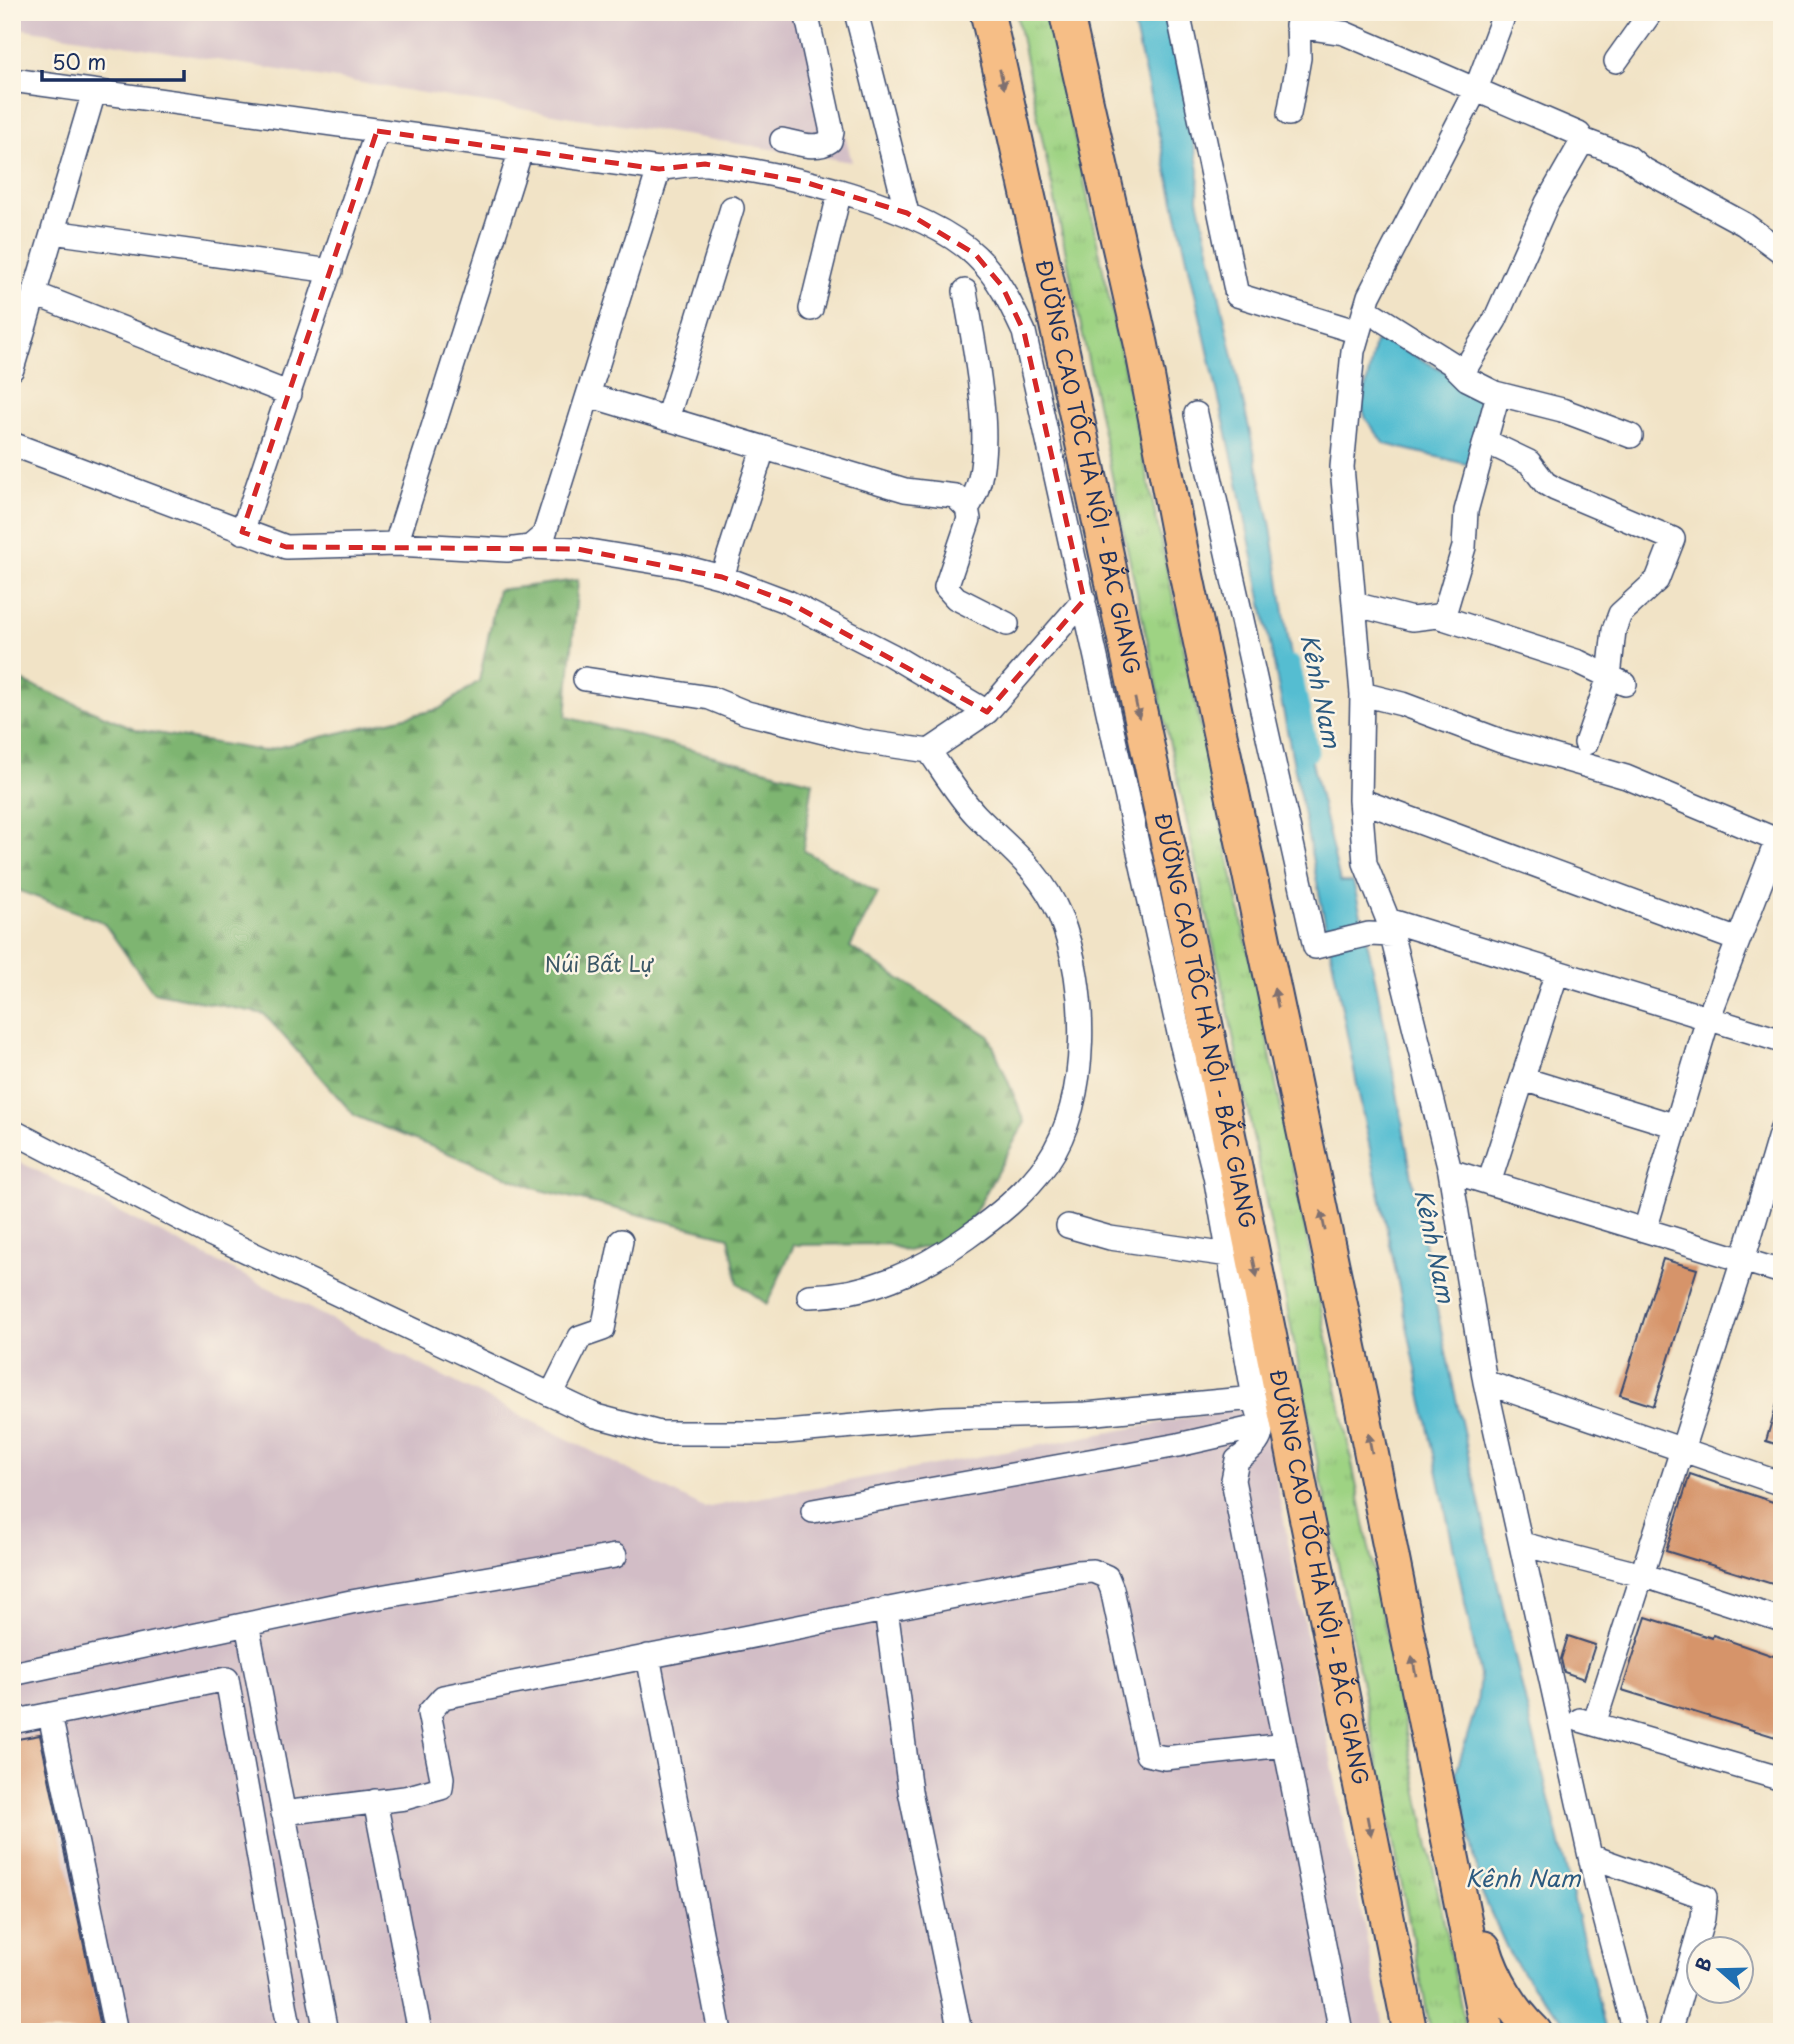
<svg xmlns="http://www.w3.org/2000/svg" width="1794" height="2044" font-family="'Playpen Sans',sans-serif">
	<defs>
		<pattern id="grass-tufts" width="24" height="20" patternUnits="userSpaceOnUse" patternTransform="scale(1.75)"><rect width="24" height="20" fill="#9ed383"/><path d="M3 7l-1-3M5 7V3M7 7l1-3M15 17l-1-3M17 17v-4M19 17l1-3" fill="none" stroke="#88b574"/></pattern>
		<pattern id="forest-firs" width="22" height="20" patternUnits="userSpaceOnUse" patternTransform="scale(1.75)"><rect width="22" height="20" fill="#7eb571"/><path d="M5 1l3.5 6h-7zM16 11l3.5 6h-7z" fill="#669460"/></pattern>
	</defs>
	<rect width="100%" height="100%" fill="#fcf5e5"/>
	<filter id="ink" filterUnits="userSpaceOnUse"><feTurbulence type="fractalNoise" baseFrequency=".0143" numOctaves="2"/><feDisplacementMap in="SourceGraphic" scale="14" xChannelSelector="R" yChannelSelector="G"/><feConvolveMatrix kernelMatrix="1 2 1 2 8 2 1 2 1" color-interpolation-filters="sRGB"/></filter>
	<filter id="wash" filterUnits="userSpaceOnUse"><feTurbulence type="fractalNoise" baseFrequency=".00686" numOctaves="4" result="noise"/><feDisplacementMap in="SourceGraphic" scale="28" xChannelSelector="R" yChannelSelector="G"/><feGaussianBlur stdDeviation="1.57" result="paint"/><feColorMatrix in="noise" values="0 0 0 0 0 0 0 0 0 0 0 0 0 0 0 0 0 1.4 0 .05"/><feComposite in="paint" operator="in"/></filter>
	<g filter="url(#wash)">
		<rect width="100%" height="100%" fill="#f1e3c6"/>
		<path fill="#d2bdc6" d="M12 12H813L852 162 12 27Z
			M12 1158 704 1508 1261 1404 1385 2032H12Z"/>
		<path fill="url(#grass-tufts)" stroke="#5c8170" stroke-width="2" d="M1016 12H1048L1263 1019 1466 2032H1431L1227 1005 1124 534Z"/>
		<path fill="url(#forest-firs)" stroke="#4c7268" stroke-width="2" d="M578 580 566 717 813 782 803 850 878 893 850 947 989 1036 1025 1122 960 1239 907 1251 887 1244 794 1245 767 1304 738 1283 729 1237 537 1189 355 1116 264 1014 153 992 103 922 12 888V677L138 730 263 751 439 709 479 681 498 590Z"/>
		<path fill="#54bdd1" stroke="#387698" stroke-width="2" d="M1131 12H1168L1199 170 1198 199 1271 527 1298 702 1340 882H1353C1388 1020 1407 1161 1435 1300 1486 1545 1546 1788 1606 2032H1569L1567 2023 1539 1995 1509 1953 1482 1893 1456 1772 1477 1704 1480 1675 1363 1115 1239 487Z
			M1383 340 1446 372 1487 401 1470 465 1385 444 1366 419 1362 407 1375 342Z"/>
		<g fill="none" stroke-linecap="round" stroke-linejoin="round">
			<path stroke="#54bdd1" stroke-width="19" d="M1291 665 1309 752"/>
		</g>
		<g id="blocks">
			<path fill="#d6946b" d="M1663 1259 1697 1269 1654 1406 1620 1395Z
				M1778 1400 1782 1401V1446L1766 1441Z
				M1690 1474 1782 1505V1587L1666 1551Z
				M1646 1617 1712 1638 1713 1635 1782 1659V1739L1622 1690Z
				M1568 1636 1595 1645 1584 1679 1564 1672 1561 1659Z
				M40 1735 102 2032H12V1740Z"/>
		</g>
	</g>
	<g filter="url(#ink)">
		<use href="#blocks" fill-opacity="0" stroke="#3b4a6e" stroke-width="2"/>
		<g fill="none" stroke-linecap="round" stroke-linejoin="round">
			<defs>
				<path id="minor" d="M856 12 907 213
					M1178 12 1237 295 1358 332
					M1505 12 1476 89 1369 296 1353 351 1342 467 1362 694 1360 800 1365 863 1388 920 1450 1171 1485 1382 1597 1888 1635 2032
					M1297 26 1344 33 1579 134 1583 140 1628 157 1641 168 1744 224 1782 252
					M1616 61 1651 12
					M12 80 659 169C674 167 692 163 707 164 779 172 924 205 976 256 999 278 1011 304 1024 332L1181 1042 1215 1176 1254 1398 1086 1414 945 1418 775 1433H660L596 1416 204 1231 12 1131
					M1289 114 1299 58 1298 13
					M782 140C798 143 816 151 830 141L832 132 806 12
					M53 232 331 271
					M965 291C973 344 1002 464 967 508
					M35 294 290 394
					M811 309 840 191
					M1365 309 1451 363 1467 379 1495 393 1562 410 1631 436
					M12 369 94 92
					M1462 374 1495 320 1547 203 1583 140
					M588 395 905 490 955 496 967 508 969 519 946 587 956 598 1007 624
					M1196 414 1315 947 1369 934 1392 935
					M667 419 732 208
					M1485 441 1529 462 1545 483 1555 489 1673 539 1657 580 1620 614 1614 630 1609 677 1586 743
					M12 444 286 547 396 544 507 550 530 547 577 549 680 566 722 577 788 602 891 655 987 712
					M242 532 377 131
					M396 544 521 150
					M530 547 544 535 659 169
					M722 577 763 449
					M1354 604 1412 619 1437 616 1579 662 1625 684
					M1443 618 1464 547 1466 511 1497 398 1495 393
					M585 679 710 698 747 713 860 741 929 751 987 712 1084 600
					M1362 694 1402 704 1501 741 1626 777 1777 840 1708 1019 1645 1230
					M1360 800 1738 940
					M1388 920 1782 1041
					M1523 1079 1676 1126
					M1450 1171 1782 1272
					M1489 1183 1557 972
					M1068 1226 1110 1238 1229 1255
					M809 1296C868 1295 918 1272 966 1238 997 1216 1024 1195 1047 1163 1091 1100 1088 985 1060 916 1040 869 1010 850 976 815 958 796 944 772 929 751
					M1485 1382 1782 1484
					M551 1395 580 1337 603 1329 621 1241
					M1254 1398C1265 1431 1267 1439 1237 1460L1233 1480 1341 2032
					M813 1511 1178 1445 1262 1426
					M1522 1544 1642 1575 1782 1620
					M886 1609 910 1791 960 2032
					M247 1624 326 2032
					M648 1656 720 2032
					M12 1674 351 1602 615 1556
					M50 1715 116 2032
					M1580 1720 1782 1779
					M12 1722 227 1679 290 2032
					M1594 1724 1743 1260 1782 1128
					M375 1801 420 2032
					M283 1813 405 1798 441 1788 442 1778 429 1713 443 1697 1077 1572 1093 1571 1107 1577 1112 1589 1147 1754 1165 1758 1285 1745
					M1590 1856 1705 1897 1703 1918 1670 2032"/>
				<g id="highway">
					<path id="s1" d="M987 12C1139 683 1275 1358 1410 2032"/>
					<path d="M1066 12 1141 343 1181 550 1360 1397 1487 2032"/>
					<path d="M1484 1948C1493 1979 1512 2010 1535 2032"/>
				</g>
			</defs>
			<use href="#minor" stroke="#3b4a6e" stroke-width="26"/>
			<use href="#highway" stroke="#3b4a6e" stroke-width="37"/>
			<use href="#minor" stroke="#fff" stroke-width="23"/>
			<use href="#highway" stroke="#f6be86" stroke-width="33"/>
		</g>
		<defs><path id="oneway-solid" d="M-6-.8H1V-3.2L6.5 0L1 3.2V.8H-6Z" transform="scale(1.75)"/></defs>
		<g fill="#7e6f70">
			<use href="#oneway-solid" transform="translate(1002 79) rotate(77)"/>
			<use href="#oneway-solid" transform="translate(1137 708) rotate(78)"/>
			<use href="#oneway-solid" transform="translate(1276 998) rotate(-102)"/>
			<use href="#oneway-solid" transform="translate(1323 1221) rotate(-102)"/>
			<use href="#oneway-solid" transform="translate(1255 1267) rotate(78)"/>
			<use href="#oneway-solid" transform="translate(1370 1443) rotate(-101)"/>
			<use href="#oneway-solid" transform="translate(1414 1666) rotate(-101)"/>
			<use href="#oneway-solid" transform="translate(1369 1826) rotate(79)"/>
		</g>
	</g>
	<path fill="none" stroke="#d62828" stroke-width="5" stroke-dasharray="14 9" stroke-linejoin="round" d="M377 131 659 169 705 164 801 181 907 213 975 254 1002 286 1024 332 1084 600 987 712 788 602 722 577 577 549 286 547 242 532Z"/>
	<g text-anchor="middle" stroke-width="5" stroke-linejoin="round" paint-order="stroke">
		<g font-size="21" fill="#1b2f5e" stroke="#fcf5e5">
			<text dy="7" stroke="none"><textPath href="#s1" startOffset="466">ĐƯỜNG CAO TỐC HÀ NỘI - BẮC GIANG</textPath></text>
			<text dy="7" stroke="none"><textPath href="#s1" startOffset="1032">ĐƯỜNG CAO TỐC HÀ NỘI - BẮC GIANG</textPath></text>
			<text dy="7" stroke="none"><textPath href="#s1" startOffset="1600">ĐƯỜNG CAO TỐC HÀ NỘI - BẮC GIANG</textPath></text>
		</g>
		<g font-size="21" fill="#3c5867" stroke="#fcf5e5">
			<text x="599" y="972">Núi Bất Lự</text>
		</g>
		<g font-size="23" font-style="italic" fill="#2c5a80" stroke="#fcf5e5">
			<text transform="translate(1320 691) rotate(78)" y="8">Kênh Nam</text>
			<text transform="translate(1434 1246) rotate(78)" y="8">Kênh Nam</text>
			<text x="1523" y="1887">Kênh Nam</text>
		</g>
	</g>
	<rect width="1794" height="2044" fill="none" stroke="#fcf5e5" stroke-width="42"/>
	<g transform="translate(1720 1970) rotate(290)"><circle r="33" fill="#fcf5e5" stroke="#a2a6af" stroke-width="2"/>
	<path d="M0-5L12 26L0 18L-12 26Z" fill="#1f6fb2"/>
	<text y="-10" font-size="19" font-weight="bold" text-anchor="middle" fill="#1b2f5e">B</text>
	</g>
	<path d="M42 70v10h142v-10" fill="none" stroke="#1b2f5e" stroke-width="3.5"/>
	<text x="52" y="70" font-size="21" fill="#1b2f5e" stroke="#fcf5e5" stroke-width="5" paint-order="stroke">50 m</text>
</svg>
